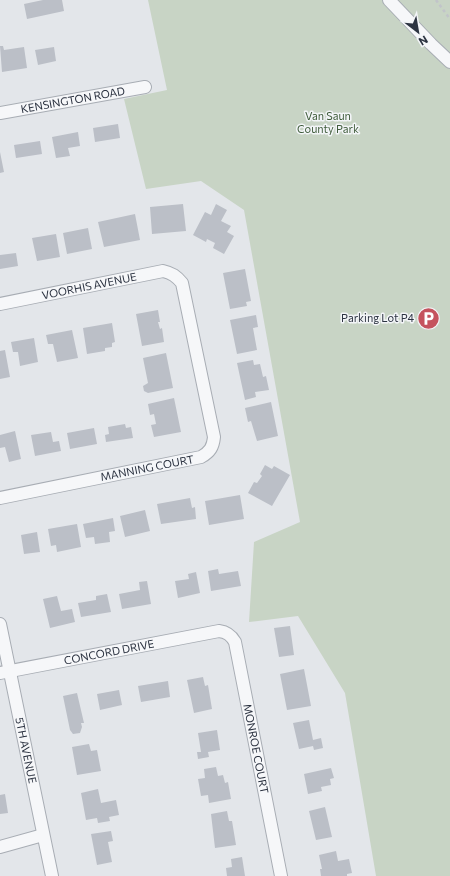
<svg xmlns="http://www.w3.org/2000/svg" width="450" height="876" font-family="Commissioner,sans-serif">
	<rect width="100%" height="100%" fill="#e3e6ea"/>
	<path fill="#c8d4c5" d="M148 0H450V876H376L345 693 298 616 249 622 254 542 300 522 244 210 201 181 146 189 124 99 167 90Z"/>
	<path fill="#bbbfc7" d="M43 0H62L64 11 27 19 24 4Z
		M0 46H3L4 50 24 47 27 68 2 72Z
		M54 47 56 61 38 65 35 50Z
		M118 124 120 138 95 142 93 128Z
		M78 132 80 146 68 148 70 156 56 158 52 137Z
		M40 141 42 154 16 158 14 145Z
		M0 152 4 172 0 173Z
		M183 204 186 231 152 234 150 207Z
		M216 204 227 210 221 221 231 226 227 232 234 236 224 254 213 248 215 243 207 239 206 242 193 235 205 212 211 215Z
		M135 214 140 240 104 247 98 222Z
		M88 228 92 249 67 254 63 233Z
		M56 234 60 257 37 261 32 238Z
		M16 253 18 266 0 269V255Z
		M245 269 251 301 246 302 247 306 230 309 223 273Z
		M158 310 160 322H158L160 329 162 328 164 342 142 346 136 314Z
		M256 315 258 327 253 328 257 350 237 354 230 320Z
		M112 323 115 342 112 343V347L105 348V351L87 354 83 328Z
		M72 330 78 358 57 362 53 344H48L46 335Z
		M34 338 38 362 20 366 18 352H13L11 342Z
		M5 350 10 377 0 379V351Z
		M166 353 173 388 148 393 144 391 143 386 148 383 143 358Z
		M253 360 254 365 260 364 263 377 266 376 269 390 255 392 256 397 245 400 237 363Z
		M174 398 181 432 154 437 151 425 156 424 154 414 150 415 148 404Z
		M271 402 278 436 257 441 251 421 248 422 245 408Z
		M125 424 126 428 131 427 133 438 106 442 105 435 109 434 108 427Z
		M94 428 97 444 70 449 67 433Z
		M15 431 21 459 9 462 5 447 0 448V435Z
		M51 432 53 442 59 441 61 451 35 456 31 435Z
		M265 465 272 469 274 466 290 475 272 506 248 493 254 482 257 483 262 476 260 474Z
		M240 495 244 519 209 525 205 501Z
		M190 498 192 508 195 507 196 519 161 524 157 504Z
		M145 510 150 531 125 537 120 516Z
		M113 518 115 531 109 532 110 542 95 544 94 537 86 538 83 524Z
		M77 524 81 547 57 552 56 545 51 546 48 529Z
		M37 532 40 552 24 554 21 535Z
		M218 569 219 574 238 571 241 586 211 591 208 571Z
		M196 572 200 593 178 598 175 581 189 579 188 574Z
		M147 581 151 604 122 609 119 594 140 590 139 582Z
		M107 594 111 612 81 617 78 603 96 600V596Z
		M57 596 61 611 72 609 75 622 50 628 43 599Z
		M290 626 294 655 279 657 274 628Z
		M304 669 311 706 287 710 280 674Z
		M203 677 205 686 208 685 212 709 194 713 187 680Z
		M168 681 170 697 141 702 138 686Z
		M119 690 122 705 100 710 97 694Z
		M77 693 84 723H81L82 727 80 733 73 734 70 730 63 696Z
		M309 720 313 740 321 738 323 748 314 750 313 746 299 749 293 723Z
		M217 730 220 750 208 752 209 757 198 759 197 752H201L198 733Z
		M89 744 91 751 97 750 101 771 77 775 72 747Z
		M216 767 218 776 223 775 225 783 228 782 231 799 209 803 208 795 201 796 198 779 205 778 204 769Z
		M331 768 334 778 330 779 331 785 321 787 322 791 308 794 304 774Z
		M98 789 101 803 116 800 119 815 109 817 110 821 98 823 97 818 86 820 81 793Z
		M5 794 8 813 0 814V795Z
		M325 807 332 837 316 840 309 811Z
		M227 811 229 821H232L236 845 215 848 211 814Z
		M111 831 113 841 108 842 112 862 97 865 91 834Z
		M336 851 338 861 349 859 352 873 347 874V876H321L320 869H322L319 855Z
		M242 857 245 876H227L226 868 232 867 231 859Z"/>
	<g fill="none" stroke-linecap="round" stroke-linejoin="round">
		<defs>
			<g id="minor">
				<path d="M389 0 431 44 450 62"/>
				<path id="s1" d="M0 113 145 87"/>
				<path id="s2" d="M0 304 163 271C172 273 176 276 182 283L214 437C213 447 210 452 201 457L0 498"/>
				<path id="s3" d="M0 624 52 876"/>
				<path id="s4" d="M0 673 219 631C227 632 231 635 235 642L281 876"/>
				<path d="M0 847 43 835"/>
			</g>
		</defs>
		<use href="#minor" stroke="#a8adb4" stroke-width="14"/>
		<path stroke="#c1c4c9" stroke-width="2.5" stroke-dasharray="3 3" stroke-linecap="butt" d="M436 0 450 19"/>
		<use href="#minor" stroke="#f6f7f9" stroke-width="12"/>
	</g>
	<defs>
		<symbol id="parking-disc" viewBox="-11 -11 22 22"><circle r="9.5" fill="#c5535e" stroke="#f3f5f8"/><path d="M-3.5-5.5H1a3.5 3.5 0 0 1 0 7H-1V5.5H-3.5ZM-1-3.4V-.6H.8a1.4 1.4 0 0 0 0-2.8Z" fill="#fff"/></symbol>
	</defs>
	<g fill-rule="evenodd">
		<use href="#parking-disc" x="416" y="306" width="25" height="25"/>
	</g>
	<g text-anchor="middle" stroke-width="3" stroke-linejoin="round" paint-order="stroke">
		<g font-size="11" fill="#2c3341" stroke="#f3f5f8">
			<text dy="4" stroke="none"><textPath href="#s1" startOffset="74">KENSINGTON ROAD</textPath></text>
			<text dy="4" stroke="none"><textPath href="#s2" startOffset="91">VOORHIS AVENUE</textPath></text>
			<text transform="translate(147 468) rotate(-11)" y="4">MANNING COURT</text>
			<text dy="4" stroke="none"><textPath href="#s4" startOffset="111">CONCORD DRIVE</textPath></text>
			<text dy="4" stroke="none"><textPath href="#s4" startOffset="352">MONROE COURT</textPath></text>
			<text dy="4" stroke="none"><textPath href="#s3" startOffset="129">5TH AVENUE</textPath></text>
		</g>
		<g font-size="11" fill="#3f5c3b" stroke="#f3f5f8">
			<text x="328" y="120">Van Saun<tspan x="328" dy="13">County Park</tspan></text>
		</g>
		<g font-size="11" fill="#2c3341" stroke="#f3f5f8" text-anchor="end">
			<text x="414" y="322">Parking Lot P4</text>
		</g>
	</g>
	<g transform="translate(418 32) rotate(149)" stroke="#f3f5f8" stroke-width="3" paint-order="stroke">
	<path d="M0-3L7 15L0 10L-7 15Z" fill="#2c3341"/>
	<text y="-6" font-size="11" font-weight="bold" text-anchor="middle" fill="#2c3341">N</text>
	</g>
</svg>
